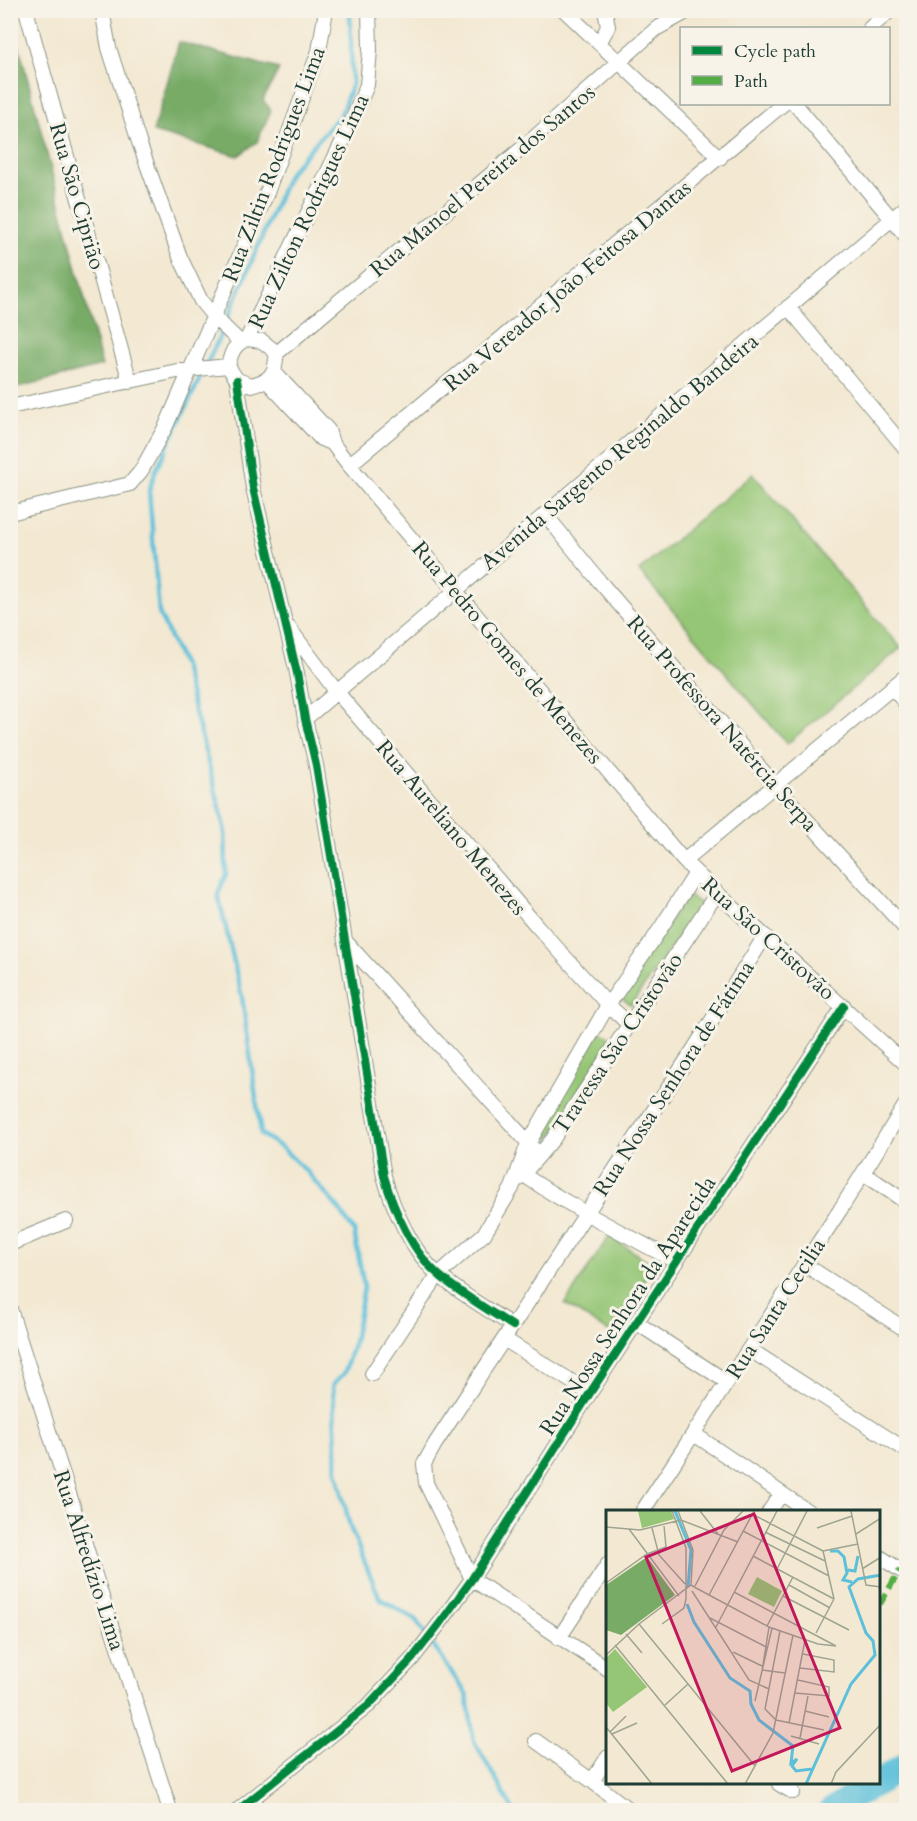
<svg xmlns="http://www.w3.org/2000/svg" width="917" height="1821" font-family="Cardo,serif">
	<rect width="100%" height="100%" fill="#f7f3e8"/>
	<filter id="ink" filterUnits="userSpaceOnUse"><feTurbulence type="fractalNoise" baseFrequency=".0167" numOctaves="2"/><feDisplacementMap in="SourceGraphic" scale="12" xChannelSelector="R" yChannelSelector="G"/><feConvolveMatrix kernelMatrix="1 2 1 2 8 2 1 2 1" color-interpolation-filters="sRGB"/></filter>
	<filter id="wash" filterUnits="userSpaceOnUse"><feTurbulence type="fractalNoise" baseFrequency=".008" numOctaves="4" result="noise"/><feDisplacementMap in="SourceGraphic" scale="24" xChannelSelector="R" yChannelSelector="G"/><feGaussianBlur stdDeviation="1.35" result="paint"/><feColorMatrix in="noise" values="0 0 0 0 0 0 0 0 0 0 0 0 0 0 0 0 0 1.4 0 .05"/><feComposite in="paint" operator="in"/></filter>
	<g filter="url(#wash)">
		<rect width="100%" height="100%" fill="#f3e8d1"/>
		<path fill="#94c675" stroke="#5a8254" stroke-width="1.5" d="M753 474 901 648 787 744 639 571Z
			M687 895 701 904 631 1005 618 996Z
			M599 1031 612 1038 550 1139 538 1132Z
			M609 1236 654 1265 610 1333 565 1304Z"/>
		<path fill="#77ab66" stroke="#4b744d" stroke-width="1.5" d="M10 11 102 366 11 389H10Z
			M179 42 279 69 263 100 271 110 257 142 238 156 153 132Z"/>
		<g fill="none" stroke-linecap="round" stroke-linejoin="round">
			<path stroke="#5cc0da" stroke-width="4.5" d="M350 10 352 84 341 114 289 173 220 336 155 472 149 491 159 613 183 666 225 828 226 874 218 894 242 997 261 1134 281 1147 306 1171 339 1209 354 1231 364 1287 354 1342 344 1373 333 1384 337 1472 350 1527 380 1599 415 1619 467 1695 474 1741 513 1810"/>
			<path stroke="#5cc0da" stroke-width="26" d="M880 1781 906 1765
				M832 1810 875 1784"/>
		</g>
	</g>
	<g filter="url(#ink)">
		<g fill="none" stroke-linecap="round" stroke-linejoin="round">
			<defs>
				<path id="minor" d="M26 10 130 382
					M102 10 109 48 139 142 180 257 201 301 214 317 240 342
					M564 10 720 158
					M870 28 891 10
					M599 43 608 27 605 10
					M795 104 906 236
					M788 307 906 449
					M247 339 349 128 367 85 370 50 369 10
					M247 339 262 341 277 353 274 372 266 380 252 385 237 380 228 366C231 353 234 344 247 339Z
					M277 353 526 145 656 29 690 10
					M274 372 328 430 332 443 349 465 684 861 717 893 906 1064
					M237 380 253 488 297 673 305 719 316 765 384 1176C393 1209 413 1254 440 1276 462 1295 489 1310 513 1326
					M266 380 321 439 332 443
					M10 407 177 371 228 366
					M349 465 783 104
					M10 513 130 484 141 471 166 426 266 195 319 51 326 10
					M545 514 600 582 774 784 906 929
					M289 628 336 691 537 926 608 1005 629 1024
					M892 687 906 704
					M305 719 906 207
					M684 861 906 676
					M346 942 534 1149
					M518 1171C568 1206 623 1233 677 1262
					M863 1173 906 1202
					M519 1179 553 1139 717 893
					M10 1244 66 1221
					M804 1264 906 1330
					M10 1309 170 1810
					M637 1323 727 1382
					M504 1339 590 1393
					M749 1349 906 1450
					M372 1374 438 1275 484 1234 512 1188 528 1144 608 1005 653 940 696 873
					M694 1434 809 1512
					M642 1512 840 1210 906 1104
					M769 1512 781 1494
					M880 1557 900 1570 906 1572
					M559 1638 608 1564
					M608 1669 472 1579 426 1483 424 1464 435 1444 692 1052 765 936
					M536 1741 592 1781 629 1810
					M592 1781 608 1757
					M779 1784 793 1792
					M238 1810 369 1705 412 1659 440 1623 472 1579 590 1393 844 1006"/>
			</defs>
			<use href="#minor" stroke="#899282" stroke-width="16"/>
			<use href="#minor" stroke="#fff" stroke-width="14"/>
			<path stroke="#52ad45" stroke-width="6" stroke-dasharray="12 6" stroke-linecap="butt" d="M880 1604 900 1570"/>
			<defs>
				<path id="cycleway" d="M237 380 253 488 297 673 305 719 316 765 384 1176C393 1209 413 1254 440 1276 462 1295 489 1310 513 1326
					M238 1810 369 1705 412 1659 440 1623 472 1579 590 1393 844 1006"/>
			</defs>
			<use href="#cycleway" stroke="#f7f3e8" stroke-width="11"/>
			<use href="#cycleway" stroke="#00873e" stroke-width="8"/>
		</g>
	</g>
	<g text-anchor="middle" stroke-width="6" stroke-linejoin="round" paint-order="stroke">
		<g font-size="22" fill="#1f3d34" stroke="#f7f3e8">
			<text transform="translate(273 164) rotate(-69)" y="8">Rua Ziltin Rodrigues Lima</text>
			<text transform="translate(482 180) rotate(-40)" y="8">Rua Manoel Pereira dos Santos</text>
			<text transform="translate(78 196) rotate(74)" y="8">Rua São Ciprião</text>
			<text transform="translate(308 211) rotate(-65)" y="8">Rua Zilton Rodrigues Lima</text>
			<text transform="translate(567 285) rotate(-40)" y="8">Rua Vereador João Feitosa Dantas</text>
			<text transform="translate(619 451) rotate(-40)" y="8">Avenida Sargento Reginaldo Bandeira</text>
			<text transform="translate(508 652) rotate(50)" y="8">Rua Pedro Gomes de Menezes</text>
			<text transform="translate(723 723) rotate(49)" y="8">Rua Professora Natércia Serpa</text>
			<text transform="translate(452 827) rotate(50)" y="8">Rua Aureliano Menezes</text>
			<text transform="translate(769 938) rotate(42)" y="8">Rua São Cristovão</text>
			<text transform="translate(617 1043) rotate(-56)" y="8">Travessa São Cristovão</text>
			<text transform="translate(673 1078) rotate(-57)" y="8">Rua Nossa Senhora de Fátima</text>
			<text transform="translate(627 1305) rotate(-57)" y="8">Rua Nossa Senhora da Aparecida</text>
			<text transform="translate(775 1308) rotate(-57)" y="8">Rua Santa Cecilia</text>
			<text transform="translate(90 1560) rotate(72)" y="8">Rua Alfredízio Lima</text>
		</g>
	</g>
	<g transform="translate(606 1510)">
		<rect width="274" height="274" fill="#f3e8d1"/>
		<path d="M32 1H65L68 9 36 18ZM151 67 176 81 168 97 142 84ZM9 139 41 177 7 202 0 193V148Z" fill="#94c675"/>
		<path d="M41 47 69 85 15 125 0 120V75Z" fill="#77ab66"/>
		<path fill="none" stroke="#5cc0da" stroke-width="3" d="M69 1 85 40 82 77M224 41H232L238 47 241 63 237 70 246 72M242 60 249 61 252 46M81 94 88 112 124 168 144 181 145 194 153 210 187 236 185 253 191 249 186 256 190 261 206 259M200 274 245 174 269 145 267 131 260 123 243 77 252 69 275 65"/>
		<path fill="none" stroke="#9ea492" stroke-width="1.5" d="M72 1 87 40 85 75M94 1 112 24M245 1 260 75 275 77M146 4 217 41M0 17 34 20 75 10 132 32M46 18 53 45 79 74M211 18 246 6M23 19 73 86M137 21 223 66M159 22 219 51M250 24 275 8M217 41 228 89M217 41 252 34M147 46 228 89M171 59 201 1M256 59 275 47M0 73 41 44 60 37 58 16M183 75 224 98M89 76 118 20 137 1M90 78 163 117 212 134 230 136M86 81 143 170 163 179M128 82 230 136M103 85 148 1M177 86 243 120M104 108 162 138M33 114 149 256M56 114 78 98 80 89V38L66 1M161 116 187 67M110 117 171 1M174 121 159 199 170 210 218 220M210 123 228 89M20 124 36 143M9 135 122 274M127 142 156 156M0 145 33 114 85 75 90 78M194 158 228 162V150L197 144M156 160 179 163M156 161 163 117M189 183 223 186V177L192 170M149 191 166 118M59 195 82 174M199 201 223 207M183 213 199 130M0 217 46 274M4 222 20 206M6 224 31 213M185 226 213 234M194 228 202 186M139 274 167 223 187 125M225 274 230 262 275 214"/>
		<path fill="#c2185b" fill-opacity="0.15" stroke="#c2185b" stroke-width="3" d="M148 4 234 218 126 261 40 47Z"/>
		<rect width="274" height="274" fill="none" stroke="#1f3d34" stroke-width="3"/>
	</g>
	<rect width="917" height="1821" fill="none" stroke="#f7f3e8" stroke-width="36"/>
	<rect x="680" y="27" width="210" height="78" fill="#f7f3e8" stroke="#a1aaa0" stroke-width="1.5"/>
	<rect x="692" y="46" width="30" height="9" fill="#00873e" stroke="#a1aaa0" stroke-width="1.5"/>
	<text x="734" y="57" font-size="18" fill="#1f3d34">Cycle path</text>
	<rect x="692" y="76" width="30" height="9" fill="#52ad45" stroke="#a1aaa0" stroke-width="1.5"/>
	<text x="734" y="87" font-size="18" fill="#1f3d34">Path</text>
</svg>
